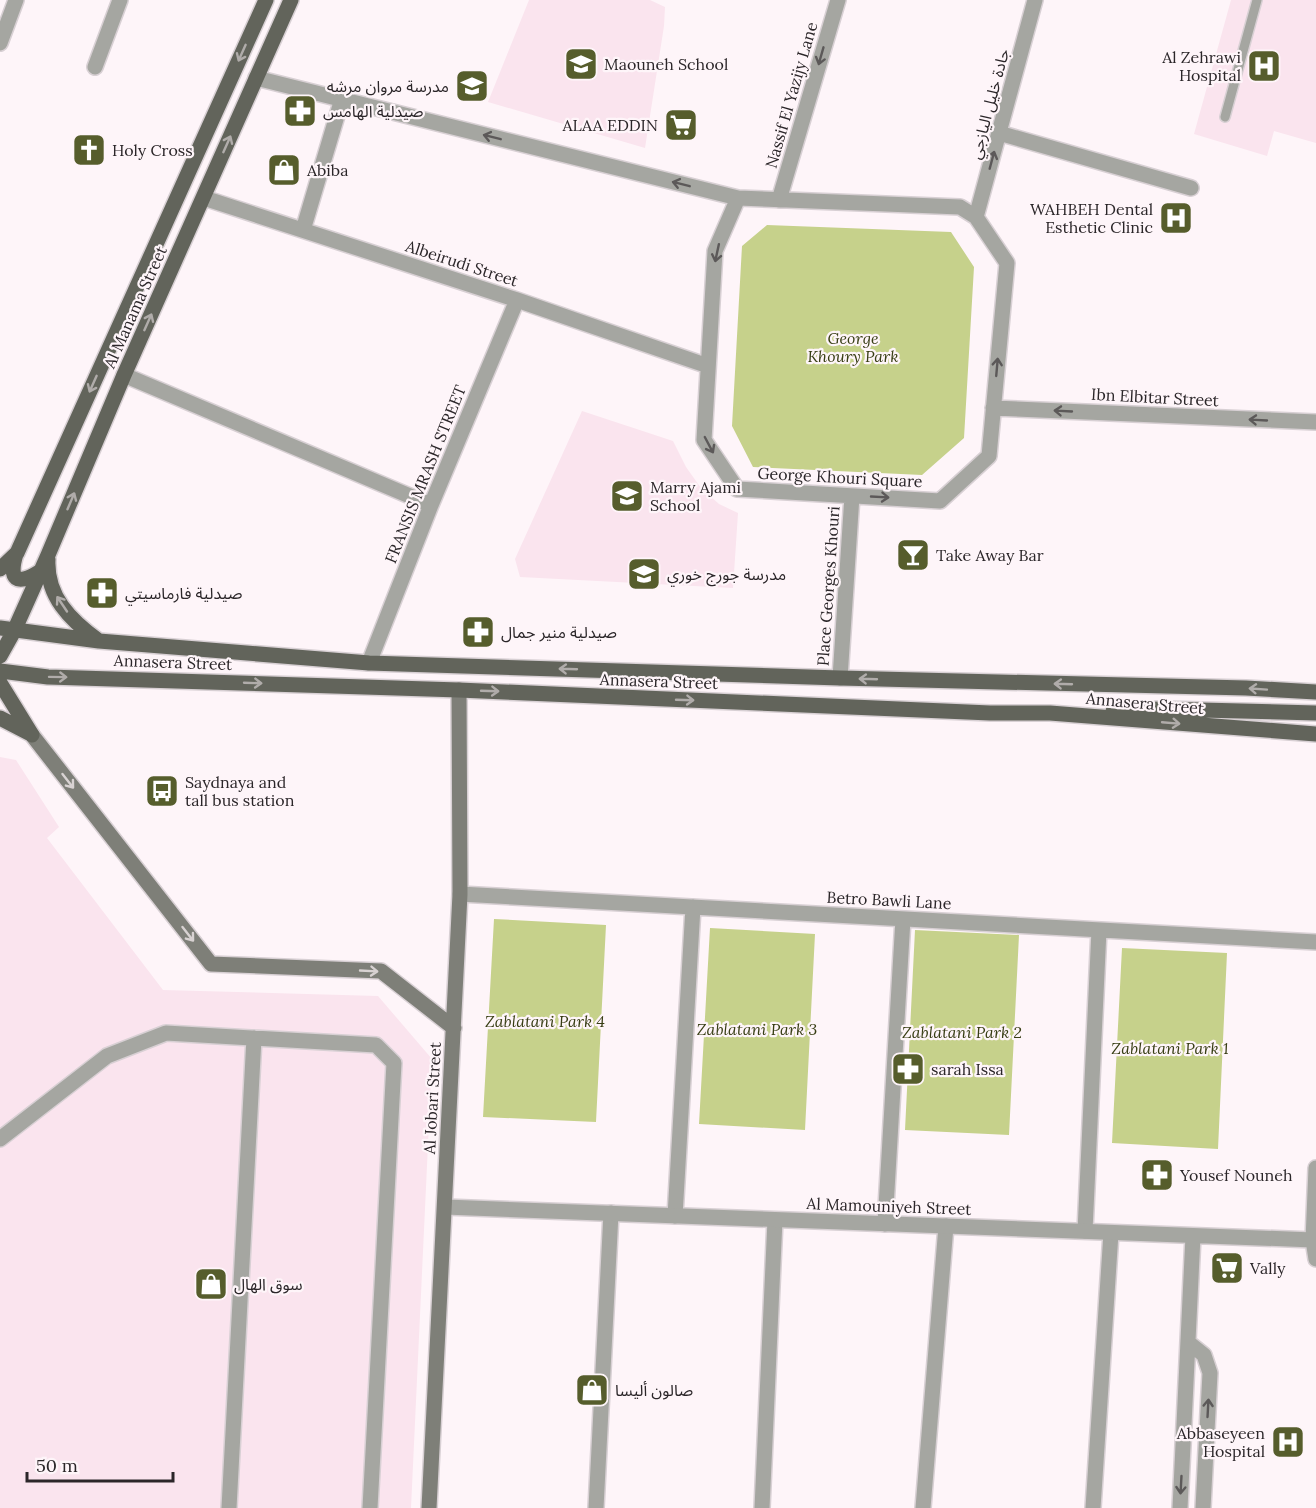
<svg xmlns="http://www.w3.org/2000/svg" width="1316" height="1508" font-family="Lora,'Noto Sans Arabic',serif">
	<rect width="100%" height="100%" fill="#fef5f9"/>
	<path fill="#fae4ee" d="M529 0H650L665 7 664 26 645 148 488 102Z
		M1231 0H1316V143L1274 131 1267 156 1194 134Z
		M582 411 673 441 686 467 701 488 719 504 738 513 733 588 520 577 515 559Z
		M0 757 16 760 59 827 47 838 163 990 378 996 432 1059 411 1508H0Z"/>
	<path fill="#c6d18b" d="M767 225 951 232 974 267 964 438 922 475 753 467 732 426 742 246Z
		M494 919 606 925 596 1122 483 1117Z
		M710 928 815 934 805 1130 699 1124Z
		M915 930 1019 935 1009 1135 905 1130Z
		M1122 948 1227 953 1218 1149 1112 1143Z"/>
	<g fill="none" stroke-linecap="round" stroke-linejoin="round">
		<defs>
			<path id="service" d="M1225 117 1257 0"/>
			<path id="minor" d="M0 43 16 0
				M95 67 120 0
				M256 78 738 198 960 207 976 217 1007 263 989 456 940 501 737 489 704 440 715 251 738 198
				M999 133 1191 188
				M204 198 517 300 708 366
				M779 200 838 0
				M976 217 1035 0
				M303 230 342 99
				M124 375 431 505
				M993 408 1316 422
				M369 663 431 505 517 300
				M840 678 852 496
				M460 894 1316 942
				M0 1139 107 1056 166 1033 376 1045 394 1063 370 1508
				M675 1216 693 907
				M885 1224 903 919
				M1085 1231 1099 930
				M229 1508 254 1038
				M596 1508 611 1213
				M762 1508 775 1220
				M923 1508 946 1226
				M1093 1508 1111 1233"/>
			<path id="tertiary" d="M1316 1168 1313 1240 1316 1259
				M445 1207 1313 1240
				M1189 1343 1204 1355 1210 1373 1203 1508
				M1180 1508 1193 1236"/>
			<path id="secondary" d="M32 735 211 964 381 971 454 1028
				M429 1508 460 894 459 690"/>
			<path id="primary" d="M16 554C8 580 17 586 39 572
				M48 559C46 596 70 620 99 641
				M0 569 17 553 266 0
				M0 628 99 641 369 663 840 678 1246 688 1316 692
				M0 656 14 631 48 555 124 375 291 0
				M0 671 48 677 459 690 990 713H1050L1316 734
				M0 683 32 735
				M1113 711 1160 709 1316 713
				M0 718 29 733"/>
		</defs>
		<use href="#service" stroke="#d8d0d4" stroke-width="12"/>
		<use href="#minor" stroke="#d8d0d4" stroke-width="18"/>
		<use href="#tertiary" stroke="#d8d0d4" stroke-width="18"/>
		<use href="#secondary" stroke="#d8d0d4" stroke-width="18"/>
		<use href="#primary" stroke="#d8d0d4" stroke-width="18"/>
		<use href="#service" stroke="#a5a6a1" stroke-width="9"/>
		<use href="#minor" stroke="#a5a6a1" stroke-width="15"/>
		<use href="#tertiary" stroke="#a5a6a1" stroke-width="15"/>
		<use href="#secondary" stroke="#7e7f78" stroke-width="15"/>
		<use href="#primary" stroke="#62645b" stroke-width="15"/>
	</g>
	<defs><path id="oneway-shaft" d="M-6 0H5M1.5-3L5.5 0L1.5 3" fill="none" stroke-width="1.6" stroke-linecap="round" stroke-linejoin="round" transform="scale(1.5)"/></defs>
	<g stroke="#b0acaa">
		<use href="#oneway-shaft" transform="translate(242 53) rotate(114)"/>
		<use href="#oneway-shaft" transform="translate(227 144) rotate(-66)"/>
		<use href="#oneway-shaft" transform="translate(148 322) rotate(-66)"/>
		<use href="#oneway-shaft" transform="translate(93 384) rotate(114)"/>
		<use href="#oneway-shaft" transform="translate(71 501) rotate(-67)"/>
		<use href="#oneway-shaft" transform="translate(62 604) rotate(-124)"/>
		<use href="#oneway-shaft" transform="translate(568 669) rotate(-178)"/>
		<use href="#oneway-shaft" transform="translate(58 677) rotate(1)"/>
		<use href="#oneway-shaft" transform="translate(868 679) rotate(-178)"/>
		<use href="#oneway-shaft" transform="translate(253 683) rotate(2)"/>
		<use href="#oneway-shaft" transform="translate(1063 684) rotate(-178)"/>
		<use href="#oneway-shaft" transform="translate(1258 689) rotate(-176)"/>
		<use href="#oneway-shaft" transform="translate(490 691) rotate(2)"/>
		<use href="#oneway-shaft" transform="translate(685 700) rotate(2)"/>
		<use href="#oneway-shaft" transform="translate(1171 723) rotate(5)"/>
	</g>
	<g stroke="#5c5959">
		<use href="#oneway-shaft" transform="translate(821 56) rotate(106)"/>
		<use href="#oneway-shaft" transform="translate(492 137) rotate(-166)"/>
		<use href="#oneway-shaft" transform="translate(992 160) rotate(-75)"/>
		<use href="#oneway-shaft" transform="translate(681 184) rotate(-166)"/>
		<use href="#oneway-shaft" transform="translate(717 253) rotate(102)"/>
		<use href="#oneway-shaft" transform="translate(997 367) rotate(-85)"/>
		<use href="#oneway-shaft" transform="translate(1063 411) rotate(-177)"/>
		<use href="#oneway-shaft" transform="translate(1258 420) rotate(-177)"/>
		<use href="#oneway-shaft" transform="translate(709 445) rotate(62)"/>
		<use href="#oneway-shaft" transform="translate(880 497) rotate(3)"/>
		<use href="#oneway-shaft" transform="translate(1208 1408) rotate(-87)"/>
		<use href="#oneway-shaft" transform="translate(1181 1485) rotate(93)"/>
	</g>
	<g stroke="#d8d2d2">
		<use href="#oneway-shaft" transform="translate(68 781) rotate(52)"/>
		<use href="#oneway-shaft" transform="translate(188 934) rotate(52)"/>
		<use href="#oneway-shaft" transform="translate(369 971) rotate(3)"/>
	</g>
	<defs>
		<symbol id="school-square" viewBox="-11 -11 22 22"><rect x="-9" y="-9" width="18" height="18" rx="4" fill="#565d2c" stroke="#fef5f9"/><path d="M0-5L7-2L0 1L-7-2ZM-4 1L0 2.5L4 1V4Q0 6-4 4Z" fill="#fff"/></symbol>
		<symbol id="hospital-square" viewBox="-11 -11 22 22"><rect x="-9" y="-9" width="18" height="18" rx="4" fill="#565d2c" stroke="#fef5f9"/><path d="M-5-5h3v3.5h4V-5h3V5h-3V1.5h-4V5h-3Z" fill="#fff"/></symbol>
		<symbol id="pharmacy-square" viewBox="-11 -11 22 22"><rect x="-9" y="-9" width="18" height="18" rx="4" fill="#565d2c" stroke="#fef5f9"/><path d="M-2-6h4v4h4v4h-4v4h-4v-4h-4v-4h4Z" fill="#fff"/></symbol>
		<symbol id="supermarket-square" viewBox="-11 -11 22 22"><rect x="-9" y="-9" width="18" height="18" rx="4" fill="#565d2c" stroke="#fef5f9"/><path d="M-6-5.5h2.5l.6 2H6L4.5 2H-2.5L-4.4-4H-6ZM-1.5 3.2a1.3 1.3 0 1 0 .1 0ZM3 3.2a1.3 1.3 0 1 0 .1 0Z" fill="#fff"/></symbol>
		<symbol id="church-square" viewBox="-11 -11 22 22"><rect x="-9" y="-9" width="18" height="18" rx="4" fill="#565d2c" stroke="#fef5f9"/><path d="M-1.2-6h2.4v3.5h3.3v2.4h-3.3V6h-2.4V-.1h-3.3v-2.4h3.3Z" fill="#fff"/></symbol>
		<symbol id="shop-square" viewBox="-11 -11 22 22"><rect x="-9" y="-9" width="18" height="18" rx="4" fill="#565d2c" stroke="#fef5f9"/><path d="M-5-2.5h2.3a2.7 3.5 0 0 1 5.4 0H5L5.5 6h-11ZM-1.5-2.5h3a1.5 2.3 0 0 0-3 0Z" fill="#fff"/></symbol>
		<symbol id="bar-square" viewBox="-11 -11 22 22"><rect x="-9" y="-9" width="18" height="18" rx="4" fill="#565d2c" stroke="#fef5f9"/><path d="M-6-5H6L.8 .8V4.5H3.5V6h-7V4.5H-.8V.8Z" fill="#fff"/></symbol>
		<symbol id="bus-square" viewBox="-11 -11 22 22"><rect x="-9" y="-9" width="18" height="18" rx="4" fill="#565d2c" stroke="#fef5f9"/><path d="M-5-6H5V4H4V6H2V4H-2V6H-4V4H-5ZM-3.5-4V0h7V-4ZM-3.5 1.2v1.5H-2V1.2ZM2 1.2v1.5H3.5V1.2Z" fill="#fff"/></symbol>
	</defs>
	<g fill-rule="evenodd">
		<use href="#school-square" x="562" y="45" width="38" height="38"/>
		<use href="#hospital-square" x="1245" y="47" width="38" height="38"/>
		<use href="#school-square" x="453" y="67" width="38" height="38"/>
		<use href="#pharmacy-square" x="281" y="92" width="38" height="38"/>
		<use href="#supermarket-square" x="662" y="106" width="38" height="38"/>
		<use href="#church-square" x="70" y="131" width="38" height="38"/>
		<use href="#shop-square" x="265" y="151" width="38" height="38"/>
		<use href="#hospital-square" x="1157" y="199" width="38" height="38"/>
		<use href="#school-square" x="608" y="477" width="38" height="38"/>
		<use href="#bar-square" x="894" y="536" width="38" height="38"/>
		<use href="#school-square" x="625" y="555" width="38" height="38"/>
		<use href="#pharmacy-square" x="83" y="574" width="38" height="38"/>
		<use href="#pharmacy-square" x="459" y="613" width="38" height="38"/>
		<use href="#bus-square" x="143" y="772" width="38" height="38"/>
		<use href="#pharmacy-square" x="889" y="1050" width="38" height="38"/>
		<use href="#pharmacy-square" x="1138" y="1156" width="38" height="38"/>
		<use href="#supermarket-square" x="1208" y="1249" width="38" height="38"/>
		<use href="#shop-square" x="192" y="1265" width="38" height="38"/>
		<use href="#shop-square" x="573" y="1371" width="38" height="38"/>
		<use href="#hospital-square" x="1269" y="1423" width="38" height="38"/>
	</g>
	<g text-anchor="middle" stroke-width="4.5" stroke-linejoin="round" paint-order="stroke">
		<g font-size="16" fill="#2b2629" stroke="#fef5f9" text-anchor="start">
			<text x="1241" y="63" text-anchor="end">Al Zehrawi<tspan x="1241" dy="18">Hospital</tspan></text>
			<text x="604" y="70">Maouneh School</text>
			<text x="449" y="92" text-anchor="end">مدرسة مروان مرشه</text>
			<text x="323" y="117">صيدلية الهامس</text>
			<text x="658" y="131" text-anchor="end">ALAA EDDIN</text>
			<text x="112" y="156">Holy Cross</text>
			<text x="307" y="176">Abiba</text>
			<text x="1153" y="215" text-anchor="end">WAHBEH Dental<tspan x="1153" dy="18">Esthetic Clinic</tspan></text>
			<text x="650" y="493">Marry Ajami<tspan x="650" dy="18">School</tspan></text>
			<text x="936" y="561">Take Away Bar</text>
			<text x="667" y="580">مدرسة جورج خوري</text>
			<text x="125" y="599">صيدلية فارماسيتي</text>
			<text x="501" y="638">صيدلية منير جمال</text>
			<text x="185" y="788">Saydnaya and<tspan x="185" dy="18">tall bus station</tspan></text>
			<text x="931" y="1075">sarah Issa</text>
			<text x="1180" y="1181">Yousef Nouneh</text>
			<text x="1250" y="1274">Vally</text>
			<text x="234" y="1290">سوق الهال</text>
			<text x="615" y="1396">صالون أليسا</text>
			<text x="1265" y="1439" text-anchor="end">Abbaseyeen<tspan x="1265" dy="18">Hospital</tspan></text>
		</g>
		<g font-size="16" fill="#2b2629" stroke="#fef5f9">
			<text transform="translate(791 95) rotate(-74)" y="6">Nassif El Yazijy Lane</text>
			<text transform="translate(989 104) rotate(-75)" y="6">جادة خليل اليازجي</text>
			<text transform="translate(462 263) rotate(18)" y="6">Albeirudi Street</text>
			<text transform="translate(135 307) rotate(-66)" y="6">Al Manama Street</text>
			<text transform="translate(1155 397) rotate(3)" y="6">Ibn Elbitar Street</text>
			<text transform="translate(425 474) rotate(-68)" y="6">FRANSIS MRASH STREET</text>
			<text transform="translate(840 477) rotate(3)" y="6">George Khouri Square</text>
			<text transform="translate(828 586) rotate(-86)" y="6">Place Georges Khouri</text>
			<text transform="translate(173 662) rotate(2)" y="6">Annasera Street</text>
			<text transform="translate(659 681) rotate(2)" y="6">Annasera Street</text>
			<text transform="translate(1145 703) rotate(5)" y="6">Annasera Street</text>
			<text transform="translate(889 900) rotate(3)" y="6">Betro Bawli Lane</text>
			<text transform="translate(432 1098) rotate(-87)" y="6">Al Jobari Street</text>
			<text transform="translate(889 1206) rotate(2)" y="6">Al Mamouniyeh Street</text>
		</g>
		<g font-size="16" font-style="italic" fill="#373d13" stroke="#fef5f9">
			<text x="853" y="344">George<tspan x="853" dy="18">Khoury Park</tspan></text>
			<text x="545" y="1027">Zablatani Park 4</text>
			<text x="757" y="1035">Zablatani Park 3</text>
			<text x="962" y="1038">Zablatani Park 2</text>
			<text x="1170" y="1054">Zablatani Park 1</text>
		</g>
	</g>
	<path d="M27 1472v9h146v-9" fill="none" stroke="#2b2629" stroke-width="3"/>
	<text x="36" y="1472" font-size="18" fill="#2b2629" stroke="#fef5f9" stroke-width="4.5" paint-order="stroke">50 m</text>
</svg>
